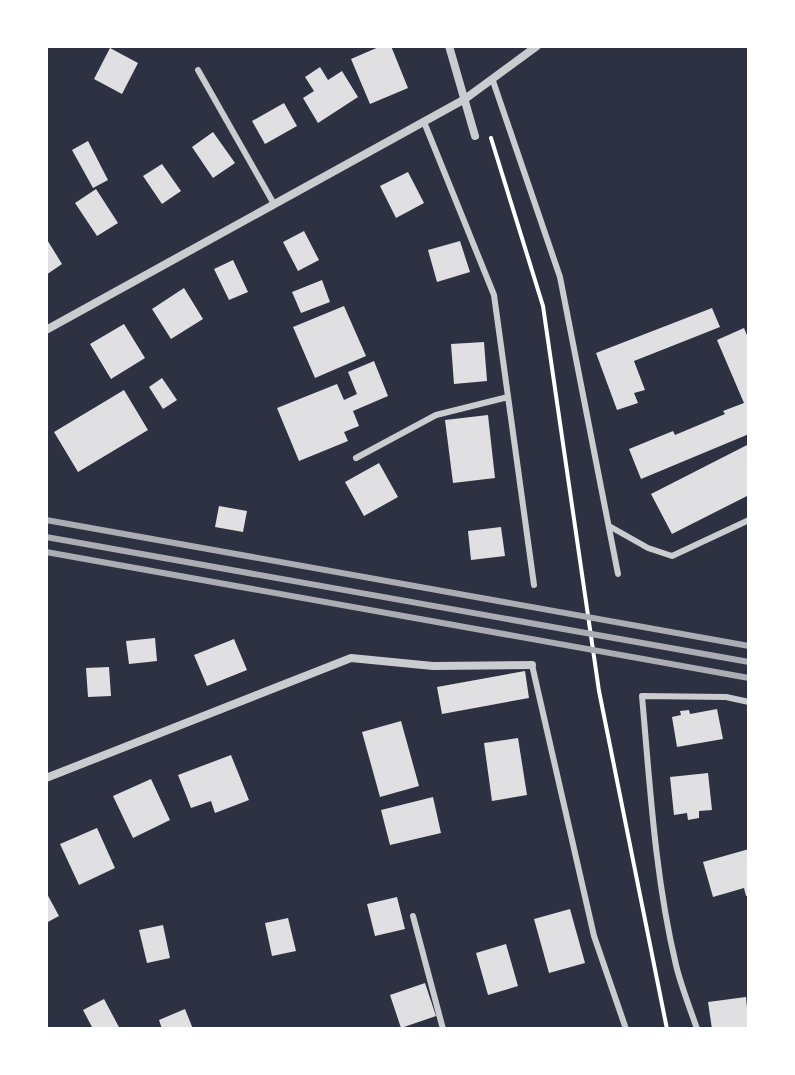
<svg xmlns="http://www.w3.org/2000/svg" width="795" height="1075" font-family="Ubuntu,sans-serif">
	<rect width="100%" height="100%" fill="#2d3142"/>
	<path fill="#e0e0e3" d="M381 46H391L408 88 370 104 351 59Z
		M110 48 138 63 122 94 94 79Z
		M320 67 328 80 342 71 358 97 318 123 303 98 314 91 305 77Z
		M284 103 297 126 265 144 252 121Z
		M213 132 235 163 213 178 192 147Z
		M88 141 108 180 93 188 72 150Z
		M162 164 181 191 162 204 143 176Z
		M408 172 424 203 396 218 380 186Z
		M96 189 118 223 97 236 75 203Z
		M304 231 319 260 298 271 283 242Z
		M46 238 62 264 46 275Z
		M460 241 470 272 437 282 428 250Z
		M233 260 248 292 229 300 214 269Z
		M322 280 330 302 301 313 292 292Z
		M184 288 203 319 171 339 152 309Z
		M344 306 366 356 315 378 293 327Z
		M712 308 720 327 634 361 645 390 634 393 638 403 617 410 596 353Z
		M124 324 145 358 111 379 90 344Z
		M744 328 749 340V434L641 479 629 449 673 431 675 435 725 414 723 411 744 403 717 340Z
		M484 342 487 381 454 384 451 344Z
		M374 361 388 396 353 411 359 426 344 432 348 441 299 461 277 408 337 384 344 400 357 394 348 372Z
		M162 378 177 400 163 409 149 387Z
		M124 390 148 430 78 472 54 432Z
		M488 415 495 478 453 483 445 420Z
		M749 444V495L672 534 651 494Z
		M379 463 398 497 364 516 345 482Z
		M219 506 247 511 243 532 215 527Z
		M501 527 505 556 471 560 468 531Z
		M155 638 157 661 129 664 126 641Z
		M234 639 247 670 207 686 194 655Z
		M109 667 111 696 88 697 86 668Z
		M525 671 529 698 442 714 437 687Z
		M717 709 723 739 677 747 672 717 681 715 680 711 689 710 690 714Z
		M401 721 419 786 380 797 362 732Z
		M518 738 527 795 492 801 484 743Z
		M231 755 249 800 215 813 211 801 191 808 178 775Z
		M708 773 712 810 699 811V818L688 820 687 813 674 815 670 777Z
		M151 779 170 820 133 838 113 796Z
		M433 797 441 833 390 845 381 810Z
		M97 828 115 868 79 885 60 844Z
		M749 849V895L746 896 744 888 713 897 703 862Z
		M46 892 59 916 46 923Z
		M397 897 405 929 375 936 367 904Z
		M570 909 585 963 549 973 534 919Z
		M288 918 296 951 272 956 265 923Z
		M163 925 170 958 147 963 139 930Z
		M506 944 518 986 488 995 476 953Z
		M425 983 436 1016 401 1028 390 995Z
		M746 997 749 1029H712L708 1002Z
		M104 999 120 1029H93L83 1010Z
		M185 1009 193 1029H162L159 1020Z"/>
	<g fill="none" stroke-linecap="round" stroke-linejoin="round">
		<path stroke="#fff" stroke-width="4" d="M491 138 543 306 599 691 667 1029"/>
		<path stroke="#caccd0" stroke-width="6" d="M198 70 274 204
			M493 81 560 277 618 574
			M424 122 494 295 534 585
			M356 458 436 415 508 397
			M609 526 648 548 672 556 749 520
			M532 665 594 936 626 1029
			M413 916 443 1029
			M697 1029C690 1008 681 986 676 965 655 877 650 786 642 696L726 697 749 702"/>
		<path stroke="#caccd0" stroke-width="8" d="M449 46 475 136
			M46 330 465 99 537 46
			M46 778 351 658 433 666 532 665"/>
		<path stroke="#abadb3" stroke-width="6" d="M46 520 749 646
			M46 537 749 662
			M46 552 749 678"/>
	</g>
	<rect width="795" height="1075" fill="none" stroke="#ffffff" stroke-width="96"/>
</svg>
